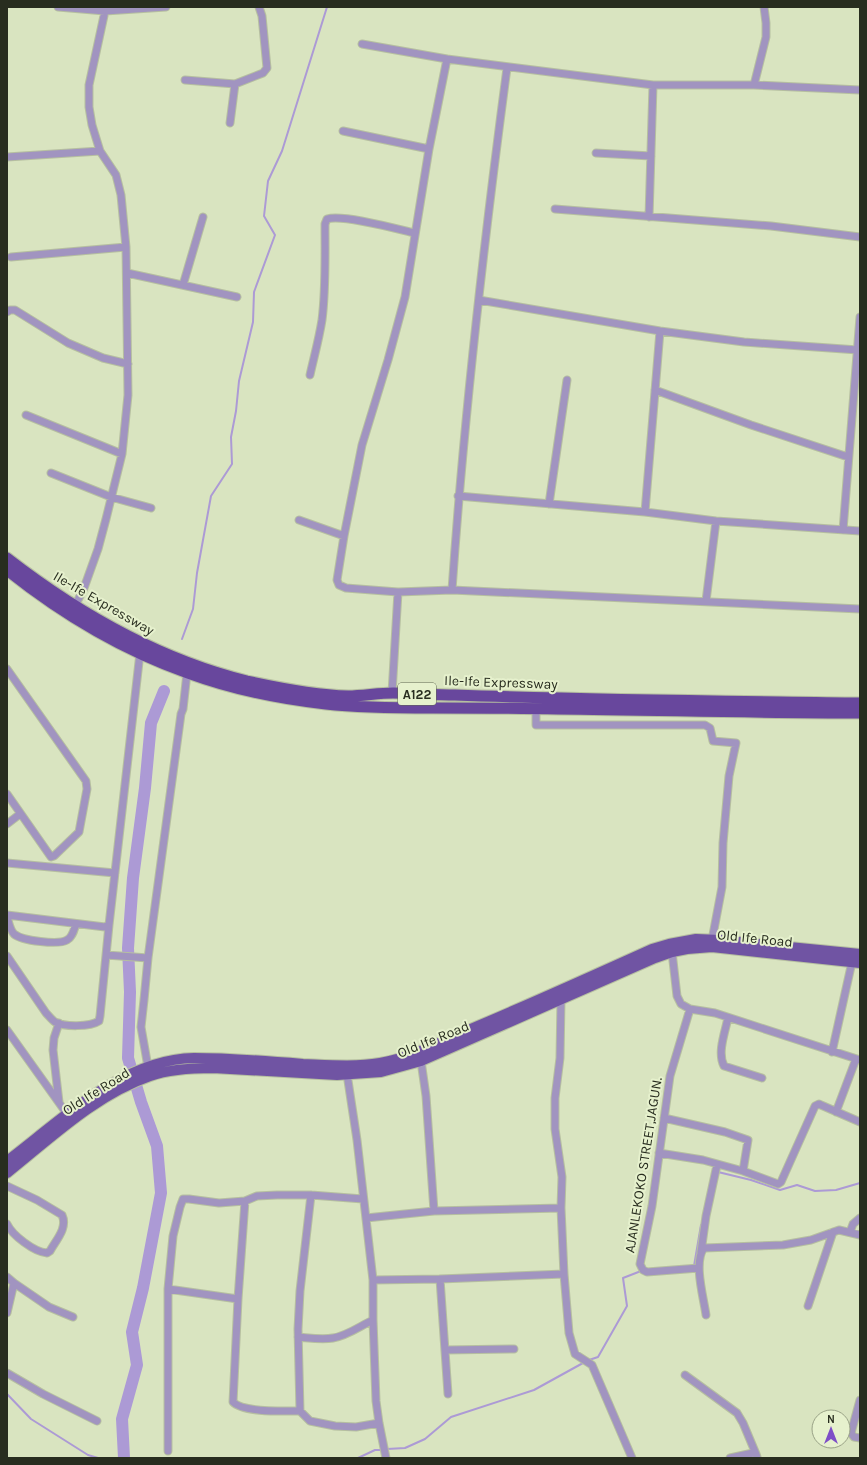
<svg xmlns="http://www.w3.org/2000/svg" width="867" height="1465" font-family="Karla,sans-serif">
	<rect width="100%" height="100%" fill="#d9e4c0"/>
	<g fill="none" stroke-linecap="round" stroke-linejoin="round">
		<path stroke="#ac9ad5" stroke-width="2" d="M182 639 193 609 197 573 211 496 232 464 231 437 236 411 239 381 253 322 254 292 275 235 264 216 268 181 282 151 327 7
			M718 1172 751 1180 780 1190 797 1185 815 1191 836 1190 860 1183
			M694 1266 701 1225
			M589 1360 598 1357 627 1306 623 1278 641 1271
			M7 1394 31 1419 88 1455 98 1458
			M387 1449 405 1448 425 1439 451 1417 534 1390 583 1363
			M358 1458 375 1450H383"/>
		<path stroke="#ac9ad5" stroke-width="12" d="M124 1458 122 1419 137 1365 132 1332 143 1288 161 1193 157 1146 141 1102 128 1058 130 992 128 948 133 878 145 788 151 723 164 691"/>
		<defs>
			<path id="minor" d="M58 7 105 11 166 7
				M362 44 447 59 653 85H754L860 90
				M447 59 429 149 405 297 388 360 362 445 344 536 337 580 339 585 346 588 398 592 452 590 860 609
				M185 80 235 84
				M754 85 766 37V23L764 7
				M230 123 235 84 263 73 267 68 262 16 259 7
				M343 131 429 149
				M596 153 651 156
				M7 157 100 151
				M555 209 771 226 860 237
				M649 217 653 85
				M11 257 126 247
				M127 273 237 297
				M183 285 203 217
				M479 300 660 331 744 342 858 350
				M7 312 10 310H15L68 343 103 358 128 364
				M310 375C314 357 319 339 322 320 326 289 325 256 325 224L327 219C343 214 397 229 414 233
				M655 390 751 425 848 457
				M26 415 122 454
				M51 473 111 497 151 508
				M458 496 645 512 716 521 860 531
				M549 504 567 380
				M645 512 660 331
				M299 520 344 536
				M843 530 860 317
				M452 590C464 415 484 241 507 68
				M706 601 716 521
				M75 606 84 588 98 549 106 519 122 454 128 395 126 247 121 195 116 175 100 151 92 125 89 107V85L105 11
				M7 669 86 781 87 789 79 832 54 856 51 857 7 794
				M392 693 398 592
				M536 709V725H705L710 728 713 741 736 743 729 776 723 843 722 887 712 940
				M7 824 20 814
				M7 863 115 873
				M7 915 105 927 109 925 140 653
				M7 917C9 923 10 930 14 934 22 941 59 945 67 940 73 937 74 929 76 924
				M672 952 677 996 681 1004 690 1009 715 1013 860 1060
				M106 955 148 958
				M7 956 46 1013C49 1016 52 1020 55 1022 64 1027 90 1027 99 1021L100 1016 109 925
				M561 1000 560 1058 555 1098V1129L562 1177 561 1208 564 1274 569 1333 575 1354 592 1365 632 1458
				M690 1009 670 1076 652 1206 640 1264 643 1270 647 1272 699 1268
				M728 1018C725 1032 717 1053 724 1066L762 1078
				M59 1023 54 1038 53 1050 59 1102
				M7 1030 67 1114
				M832 1052 852 962
				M421 1061 426 1096 434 1211
				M148 1067 141 1027 144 1000 148 958 181 714 183 709 187 673
				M347 1074 357 1140 373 1280V1320L376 1401 379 1423 386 1458
				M836 1112 856 1059
				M664 1118 725 1132 748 1140 743 1171 778 1184 781 1182 815 1106 819 1104 821 1105 860 1122
				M659 1153 703 1160 743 1171
				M7 1186 37 1200 62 1215C68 1228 56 1240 50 1251L47 1253C34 1252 12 1235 7 1224
				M245 1201 238 1299 233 1402C243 1413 285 1411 300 1411L310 1421 335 1426 356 1427 379 1423
				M366 1218 434 1211 561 1208
				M850 1232 853 1224 860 1218
				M701 1252 706 1216 717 1165
				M7 1277 14 1283 7 1313
				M440 1279 448 1394
				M373 1280 440 1279 564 1274
				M14 1283 49 1307 73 1317
				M168 1289 238 1299
				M808 1306 833 1232
				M706 1315C704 1299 693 1262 704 1248L783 1245 811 1240 839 1230 860 1235
				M298 1337C310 1338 322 1340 333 1338 347 1336 360 1326 373 1320
				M445 1350 514 1349
				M7 1373 43 1394 97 1421
				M685 1375 737 1413 743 1423 756 1454
				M860 1400 851 1433 854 1437 860 1438
				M300 1411 298 1329 300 1291 311 1195
				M168 1451V1289L173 1236 180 1207 183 1199H189L219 1203 245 1201 257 1196 277 1195H311L363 1199
				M730 1458 753 1453 756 1454 757 1457"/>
			<path id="primary" d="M7 1161C60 1121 123 1059 194 1058 231 1058 267 1061 303 1064 329 1065 355 1067 380 1063 410 1058 438 1043 466 1031 528 1005 590 977 652 949L669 944 696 939 720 940 860 954
				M7 1173C51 1138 95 1095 150 1076 170 1069 192 1068 213 1068L337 1075 381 1072 421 1061 655 958 672 952 687 949 712 947 860 963"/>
			<path id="trunk" d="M7 558C78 613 158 659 247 681 279 688 315 695 348 696 363 696 378 693 393 693 413 693 434 695 455 695 590 700 725 701 860 703
				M7 570C61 613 122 650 188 673 232 689 280 699 326 704 362 708 397 708 433 708 475 708 516 708 558 709 658 710 759 713 860 713"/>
		</defs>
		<use href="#minor" stroke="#b6bfa0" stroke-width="9"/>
		<use href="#primary" stroke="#b6bfa0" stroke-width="12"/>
		<use href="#trunk" stroke="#b6bfa0" stroke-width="13"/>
		<use href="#minor" stroke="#a194c0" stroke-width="7"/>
		<use href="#primary" stroke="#7054a3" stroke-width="10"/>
		<use href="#trunk" stroke="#68479d" stroke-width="11"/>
	</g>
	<g text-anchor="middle" stroke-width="4" stroke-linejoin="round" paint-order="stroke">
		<rect fill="#e6f1cd" stroke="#616853" stroke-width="1" x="398" y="683" width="38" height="22" rx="3"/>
		<g font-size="13" font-weight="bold" fill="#282d1f">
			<text x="417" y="699">A122</text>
		</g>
		<g font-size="14" fill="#282d1f" stroke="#e6f1cd">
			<text transform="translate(104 603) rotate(30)" y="5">Ile-Ife Expressway</text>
			<text transform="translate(501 682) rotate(2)" y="5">Ile-Ife Expressway</text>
			<text transform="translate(755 938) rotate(6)" y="5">Old Ife Road</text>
			<text transform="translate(433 1039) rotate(-22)" y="5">Old Ife Road</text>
			<text transform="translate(96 1091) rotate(-32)" y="5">Old Ife Road</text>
			<text transform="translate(643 1165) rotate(-81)" y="5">AJANLEKOKO STREET,JAGUN.</text>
		</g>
	</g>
	<rect width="867" height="1465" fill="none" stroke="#282d1f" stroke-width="16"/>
	<g transform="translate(831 1429)"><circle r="19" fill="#e6f1cd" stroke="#9aa387"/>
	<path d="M0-3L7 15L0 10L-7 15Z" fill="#7e4ec7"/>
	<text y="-6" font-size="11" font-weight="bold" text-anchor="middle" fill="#282d1f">N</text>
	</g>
</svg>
